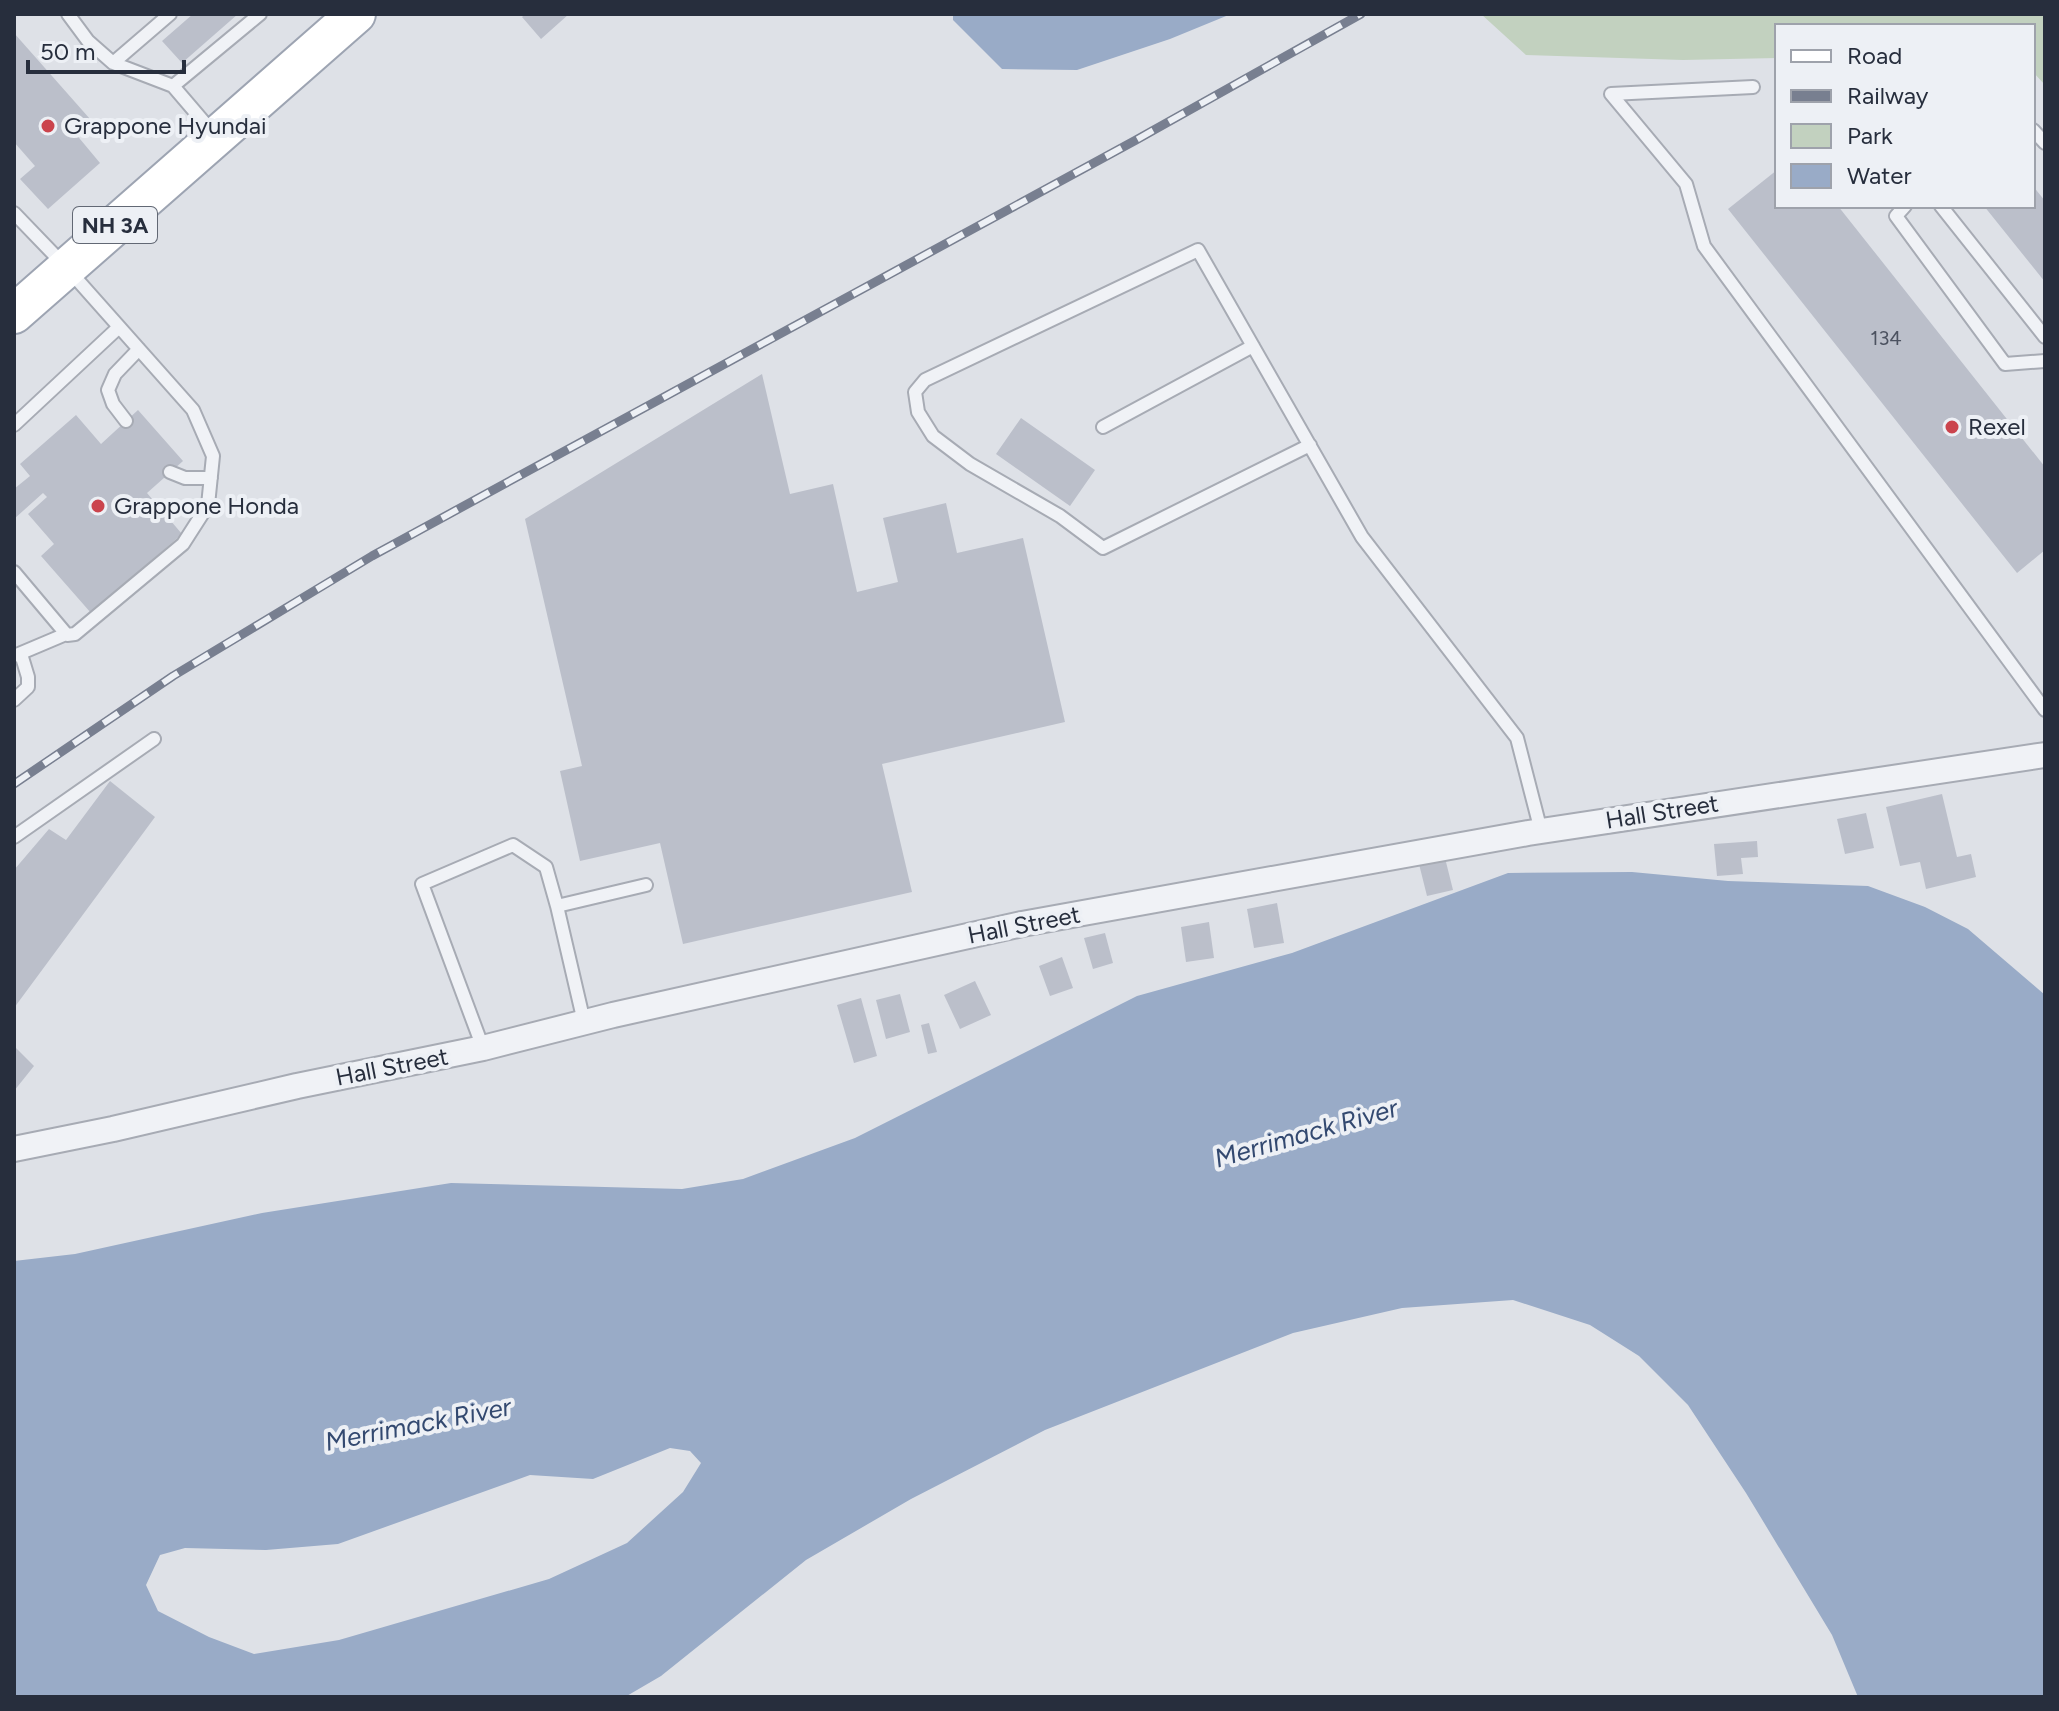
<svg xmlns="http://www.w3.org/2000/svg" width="2059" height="1711" font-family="Figtree,sans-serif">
	<rect width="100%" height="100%" fill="#dee1e7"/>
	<path fill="#c2d1bf" d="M1481 14H2045V85L2033 72V26H1777V58L1683 60 1526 55Z"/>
	<path fill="#99abc7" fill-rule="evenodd" d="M953 14H1231L1170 39 1077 70 1002 69 953 20Z
		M1632 872 1728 881 1868 886 1925 907 1968 929 2045 995V1697H1858L1832 1635 1746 1493 1688 1405 1639 1356 1590 1325 1513 1300 1402 1308 1293 1333 1045 1430 911 1499 806 1560 661 1676 625 1697H14V1261L75 1254 262 1213 451 1183 682 1189 743 1179 855 1138 1137 996 1292 953 1508 873ZM670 1448 690 1451 701 1463 683 1492 627 1543 549 1579 339 1640 254 1654 209 1637 158 1611 146 1585 160 1555 185 1548 266 1550 338 1544 530 1475 593 1479Z"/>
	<path fill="#bbbfca" d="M193 14H238L182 63 162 41Z
		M525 14H569L541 39 522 17Z
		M14 33 90 119 75 133 100 163 48 209 20 179 35 166 14 142Z
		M1777 170V206H1838L2045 467V550L2017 573 1728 209Z
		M2033 186 2045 201V282L1984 206H2033Z
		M762 374 790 494 833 484 857 592 898 582 883 518 946 503 957 553 1023 538 1065 722 882 764 912 892 683 944 660 843 580 861 560 771 582 766 525 519Z
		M138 410 183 461 147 493 182 534 91 613 41 556 54 544 28 514 47 497 43 493 14 519V489L30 476 20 464 76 415 101 444Z
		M1021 418 1095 470 1070 506 996 454Z
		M110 781 155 817 14 1008V870L49 829 66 840Z
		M1942 794 1957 857 1971 854 1976 877 1926 889 1920 862 1900 866 1886 807Z
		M1866 813 1874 848 1845 854 1837 819Z
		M1757 841 1758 857 1741 858 1743 874 1717 876 1714 844Z
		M1445 858 1453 890 1427 896 1419 864Z
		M1277 903 1284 943 1254 948 1247 909Z
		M1209 922 1214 958 1186 962 1181 927Z
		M1105 933 1113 963 1093 969 1084 938Z
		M1062 957 1073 988 1050 996 1039 966Z
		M975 981 991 1015 960 1029 944 995Z
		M900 994 910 1032 886 1039 876 1000Z
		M861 998 877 1056 854 1063 837 1005Z
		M929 1023 937 1052 928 1054 921 1025Z
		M16 1048 34 1066 14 1091V1050Z"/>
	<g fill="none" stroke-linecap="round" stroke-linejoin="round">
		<defs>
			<path id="service" d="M68 14 88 41 113 63 173 86 214 134
				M113 63 170 14
				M173 86 260 14
				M1753 87 1611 94 1686 184 1704 246 2045 710
				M2033 130 2045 143
				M1905 206 1896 216 2005 364 2045 361
				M1941 206 2045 337
				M14 213 66 267 193 410 213 456 208 505 183 544 75 634 67 635 14 572
				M126 421 113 404 108 390 115 374 139 349
				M14 425 119 327
				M1103 427 1253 346
				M1310 445 1103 548 1060 516 970 464 933 436 918 412 915 392 925 380 1198 250 1362 537 1517 738 1541 831
				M170 472 185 478H211
				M14 656 66 634
				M14 700 28 687V677L21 654
				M14 837 154 739
				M557 906 584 1022
				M483 1048 422 884 513 845 546 867 557 906 646 885"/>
			<path id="minor" d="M14 1149 113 1129 297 1086 483 1048 613 1015 1022 924 1528 833 2045 755"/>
			<path id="primary" d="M14 314 356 14"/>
		</defs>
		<use href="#service" stroke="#a7abb4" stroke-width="16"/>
		<use href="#minor" stroke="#a7abb4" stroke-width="28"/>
		<use href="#primary" stroke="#9da4b2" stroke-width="42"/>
		<use href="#service" stroke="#f0f2f6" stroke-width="12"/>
		<use href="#minor" stroke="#f0f2f6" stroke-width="24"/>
		<use href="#primary" stroke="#fff" stroke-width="38"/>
		<defs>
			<path id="rail" d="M14 784 173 676 372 556 1136 140 1361 14"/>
		</defs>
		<use href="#rail" stroke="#787f90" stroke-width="9"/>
		<use href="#rail" stroke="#edf0f5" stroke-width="6" stroke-dasharray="18" stroke-linecap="butt"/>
	</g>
	<g fill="#cb444d" stroke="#edf0f5" stroke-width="3">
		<circle cx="48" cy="126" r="8"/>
		<circle cx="1952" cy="427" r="8"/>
		<circle cx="98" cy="506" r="8"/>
	</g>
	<g text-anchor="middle" stroke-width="8" stroke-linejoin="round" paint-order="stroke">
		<g font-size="20" fill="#4c5260">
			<text x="1886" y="345">134</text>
		</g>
		<rect fill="#edf0f5" stroke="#626874" stroke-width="2" x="73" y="207" width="84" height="36" rx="6"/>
		<g font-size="22" font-weight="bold" fill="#272e3d">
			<text x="115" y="233">NH 3A</text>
		</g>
		<g font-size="24" fill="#272e3d" stroke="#edf0f5" text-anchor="start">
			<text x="64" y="134">Grappone Hyundai</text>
			<text x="1968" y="435">Rexel</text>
			<text x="114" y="514">Grappone Honda</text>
		</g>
		<g font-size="24" fill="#272e3d" stroke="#edf0f5">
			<text transform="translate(1662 812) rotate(-9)" y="8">Hall Street</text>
			<text transform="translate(1024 925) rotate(-11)" y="8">Hall Street</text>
			<text transform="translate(392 1067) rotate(-11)" y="8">Hall Street</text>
		</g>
		<g font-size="26" font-style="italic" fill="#334970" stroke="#edf0f5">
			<text transform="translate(1306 1133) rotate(-16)" y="9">Merrimack River</text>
			<text transform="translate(418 1424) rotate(-11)" y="9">Merrimack River</text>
		</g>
	</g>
	<rect width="2059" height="1711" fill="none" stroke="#272e3d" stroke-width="32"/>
	<rect x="1775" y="24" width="260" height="184" fill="#edf0f5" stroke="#9ea2ab" stroke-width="2"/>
	<rect x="1791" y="50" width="40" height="12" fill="#ffffff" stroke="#9ea2ab" stroke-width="2"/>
	<text x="1847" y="64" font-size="24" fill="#272e3d">Road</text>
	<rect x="1791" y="90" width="40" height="12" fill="#787f90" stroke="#9ea2ab" stroke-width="2"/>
	<text x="1847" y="104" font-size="24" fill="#272e3d">Railway</text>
	<rect x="1791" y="124" width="40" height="24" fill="#c2d1bf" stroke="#9ea2ab" stroke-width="2"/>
	<text x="1847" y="144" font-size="24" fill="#272e3d">Park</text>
	<rect x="1791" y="164" width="40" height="24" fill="#99abc7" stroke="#9ea2ab" stroke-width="2"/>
	<text x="1847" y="184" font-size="24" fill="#272e3d">Water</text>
	<path d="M28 60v12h156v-12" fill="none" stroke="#272e3d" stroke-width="4"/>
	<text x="40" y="60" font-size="24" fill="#272e3d" stroke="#edf0f5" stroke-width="6" paint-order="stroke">50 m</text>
</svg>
